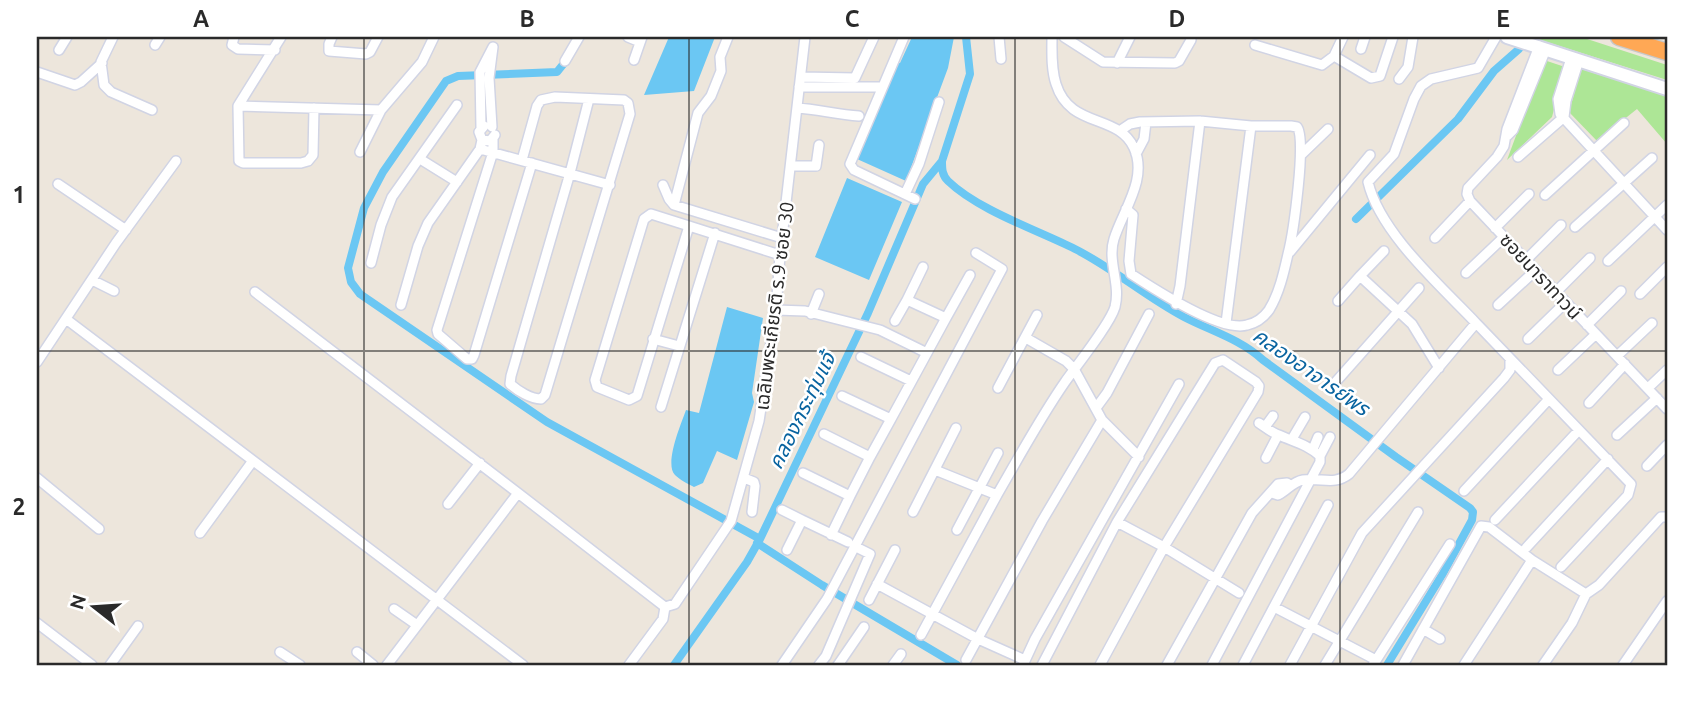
<svg xmlns="http://www.w3.org/2000/svg" width="1704" height="702" font-family="Ubuntu,'Noto Sans Thai',sans-serif">
	<rect width="100%" height="100%" fill="#ede6dc"/>
	<path fill="#ade696" d="M1531 37H1581L1667 65V80Z
		M1544 60 1565 67 1552 117 1507 160Z
		M1581 69 1667 96V144L1637 109 1597 141 1569 112Z"/>
	<path fill="#6bc7f3" d="M669 37H715L694 91 644 95Z
		M912 37H954L948 68 906 181 857 159 896 63H900Z
		M847 178 902 202 869 280 815 257Z
		M727 307 763 318 752 393 754 402 737 460 717 451 703 483 694 487C688 484 680 480 675 475 664 464 681 424 686 410L699 413Z"/>
	<g fill="none" stroke-linecap="round" stroke-linejoin="round">
		<path stroke="#6bc7f3" stroke-width="8" d="M966 37 970 74 942 161C942 169 942 175 948 181 978 210 1037 230 1075 249 1113 268 1146 297 1184 317 1211 331 1240 339 1263 360L1396 457 1470 508 1473 512 1472 520 1442 575 1387 665
			M569 57 557 72 458 76 446 81 383 172 364 208 348 268 351 282 360 294 547 422 760 539
			M1356 219 1458 119 1494 71 1519 49
			M757 543 822 585 957 665
			M674 665 747 562 760 539 868 313 923 184 942 161"/>
		<defs>
			<path id="minor" d="M113 37 101 62 104 85 111 92 152 110
				M234 37 232 45 238 49 275 50
				M281 37 238 106 239 161 243 163H301L308 161 313 155 314 108
				M332 37 329 44V51L366 54 370 52 378 37
				M628 37 640 42
				M904 37 850 164 854 170 915 199
				M999 37 1001 59
				M1064 37 1103 62 1175 63 1179 61 1191 40
				M155 45 160 37
				M1255 45 1322 65 1334 56 1343 37
				M1539 46 1507 129 1504 146 1497 157 1468 188 1467 194 1470 201 1667 409
				M1361 49 1365 37
				M59 50 67 37
				M1334 56 1371 78 1380 76 1393 37
				M1571 58 1558 99 1560 114 1667 230
				M634 60 642 37
				M565 61 579 37
				M1117 63 1130 37
				M37 72 75 85 81 82 102 63
				M801 77 855 78 874 37
				M1399 79 1408 67 1413 37
				M799 87H882
				M238 106 381 110 422 62 434 37
				M797 108C818 109 837 115 859 116
				M1564 117 1566 101 1579 60
				M481 128 480 72 493 47 489 78 492 127
				M1121 130 1130 124 1140 122 1200 121 1251 126H1291L1297 127C1307 138 1293 235 1288 254 1284 272 1279 294 1269 310 1264 317 1256 323 1247 325 1221 333 1154 289 1131 274L1129 261 1133 215 1126 209
				M1507 136 1513 130 1546 49
				M493 139V152L437 330 438 334 467 359H472L474 355 532 163
				M482 140 490 141 495 135
				M480 149 482 140 479 132 484 126
				M360 152 381 110
				M1136 154 1144 139 1146 122
				M1301 155 1328 129
				M1518 157 1564 117
				M420 159 457 182
				M522 160 537 106 541 100 555 97 624 100 628 103 630 114 545 395 541 399C531 399 518 391 510 384L511 376 570 173 589 99
				M791 166H816L819 145
				M58 184 126 230
				M663 185 669 199 674 205 782 238
				M905 194 919 164 939 102
				M1545 195 1624 123
				M674 205 698 113 711 96 721 71 720 57 728 37
				M651 214 689 226 637 396 629 400 597 387 595 380 644 219Z
				M689 226 780 255
				M1575 227 1652 158
				M1495 228 1529 194
				M1435 238 1470 201
				M1290 252 1370 155
				M1526 260 1561 225
				M1608 261 1667 205
				M371 263 381 225 392 197 457 105
				M1466 273 1504 237
				M1360 276 1384 251
				M92 280 114 291
				M255 292 518 493
				M1556 292 1590 258
				M1640 294 1667 267
				M907 300 923 267
				M1338 301 1360 276 1412 324 1439 368
				M1176 304 1180 286 1200 121
				M401 305 418 246 428 223 480 149 610 185
				M1498 305 1536 270
				M776 310 805 311 880 330 927 353
				M811 314 819 294
				M946 318 970 275
				M66 319 523 665
				M1226 323 1251 126
				M1476 323 1631 484 1628 495 1561 567
				M1587 325 1621 291
				M1026 338 1066 361 1074 369 1102 420 1139 457
				M653 339 679 346
				M1528 339 1566 302
				M1617 356 1652 323
				M861 357 911 381
				M37 362 116 243 176 161
				M1558 370 1596 334
				M1333 385 1419 288
				M998 388 1037 315
				M1648 388 1667 370
				M842 396 891 419 870 457
				M1589 403 1625 364
				M661 407 715 233
				M1096 408 1107 393 1149 314
				M891 419 946 318 907 300 895 321
				M1265 427 1273 416
				M824 434 870 457 850 496
				M1617 435 1657 398
				M1292 439 1305 417
				M1313 449 1318 437
				M1320 456 1330 437
				M1266 458 1278 435
				M1647 466 1667 445
				M803 473 850 496 831 535
				M37 478 99 529
				M744 478 754 482 755 486 752 512
				M1464 491 1549 399
				M1272 493 1278 495C1288 490 1292 482 1303 480 1321 477 1334 486 1349 474L1476 323C1441 286 1380 233 1368 182L1394 154 1414 99 1421 86 1431 79 1478 68 1496 37
				M997 495C1019 457 1040 418 1065 382 1077 365 1110 324 1115 307 1121 284 1107 261 1114 239 1123 210 1148 179 1134 148 1118 113 1070 129 1056 84 1051 69 1052 52 1052 37
				M448 504 480 463
				M782 510 802 520 787 550
				M913 512 956 428
				M802 520 848 542
				M1495 520 1579 430
				M1117 522 1164 547 1239 593
				M957 530 998 453
				M200 533 252 462
				M1526 548 1608 459
				M877 584 978 639 1025 660
				M869 600 895 550
				M1274 607 1376 660
				M394 609 417 625
				M37 623 92 665
				M1423 629 1440 639
				M921 635 997 495 935 470
				M280 652 300 665
				M357 652 373 665
				M966 660 1042 521 1102 420
				M110 665 138 626
				M387 665 518 493 665 607 675 604 731 521 759 421 776 310 780 255 805 37
				M629 665 663 619 665 607
				M782 665 827 599 1002 269 976 253
				M819 665 826 656 870 554 854 546
				M838 665 864 627
				M893 665 901 654
				M1023 665 1035 639 1179 384
				M1042 665 1117 522 1215 363 1223 360 1256 382 1259 386 1258 392 1164 547 1100 665
				M1167 665 1252 513 1278 484 1287 483 1290 485
				M1212 665 1320 462V456C1307 444 1294 442 1279 435 1272 433 1265 427 1259 423
				M1243 665 1328 505
				M1290 665 1362 533 1504 378 1510 370V359
				M1325 665 1418 512
				M1373 665 1450 544
				M1403 665 1481 526 1489 527 1532 560 1586 594
				M1464 665 1532 560
				M1543 665 1572 623 1586 594 1599 585 1661 517H1667
				M1623 665 1667 601"/>
			<path id="secondary" d="M1507 37 1667 89"/>
			<path id="motorway" d="M1619 37 1667 52"/>
		</defs>
		<use href="#minor" stroke="#d1d4e4" stroke-width="12"/>
		<use href="#secondary" stroke="#d1d4e4" stroke-width="16"/>
		<use href="#motorway" stroke="#c8c8c8" stroke-width="19"/>
		<use href="#minor" stroke="#fff" stroke-width="9"/>
		<use href="#secondary" stroke="#fff" stroke-width="12"/>
		<use href="#motorway" stroke="#ffa855" stroke-width="16"/>
	</g>
	<path fill="none" stroke="#2a2a2a" stroke-width="2" stroke-opacity="0.55" d="M364 37V665M689 37V665M1015 37V665M1340 37V665M37 351H1667"/>
	<g text-anchor="middle" stroke-width="5" stroke-linejoin="round" paint-order="stroke">
		<g font-size="19" fill="#2a2a2a" stroke="#fff">
			<text transform="translate(1541 276) rotate(47)" y="7">ซอยนาราทาวน์</text>
			<text transform="translate(774 306) rotate(-83)" y="7">เฉลิมพระเกียรติ ร.9 ซอย 30</text>
		</g>
		<g font-size="21" font-style="italic" fill="#0964a0" stroke="#fff">
			<text transform="translate(1311 372) rotate(35)" y="7">คลองอาจารย์พร</text>
			<text transform="translate(802 411) rotate(-64)" y="7">คลองกระทุ่มแจ้</text>
		</g>
	</g>
	<rect width="1704" height="702" fill="none" stroke="#ffffff" stroke-width="77"/>
	<g transform="translate(94 607) rotate(287)" stroke="#ffffff" stroke-width="5" paint-order="stroke">
	<path d="M0-5L12 26L0 18L-12 26Z" fill="#2a2a2a"/>
	<text y="-10" font-size="19" font-weight="bold" text-anchor="middle" fill="#2a2a2a">N</text>
	</g>
	<rect x="38" y="38" width="1628" height="626" fill="none" stroke="#2a2a2a" stroke-width="2.5"/>
	<g font-size="23" text-anchor="middle" font-weight="bold" fill="#2a2a2a">
		<text x="201" y="27">A</text>
		<text x="527" y="27">B</text>
		<text x="852" y="27">C</text>
		<text x="1177" y="27">D</text>
		<text x="1503" y="27">E</text>
		<text x="19" y="203">1</text>
		<text x="19" y="515">2</text>
	</g>
</svg>
